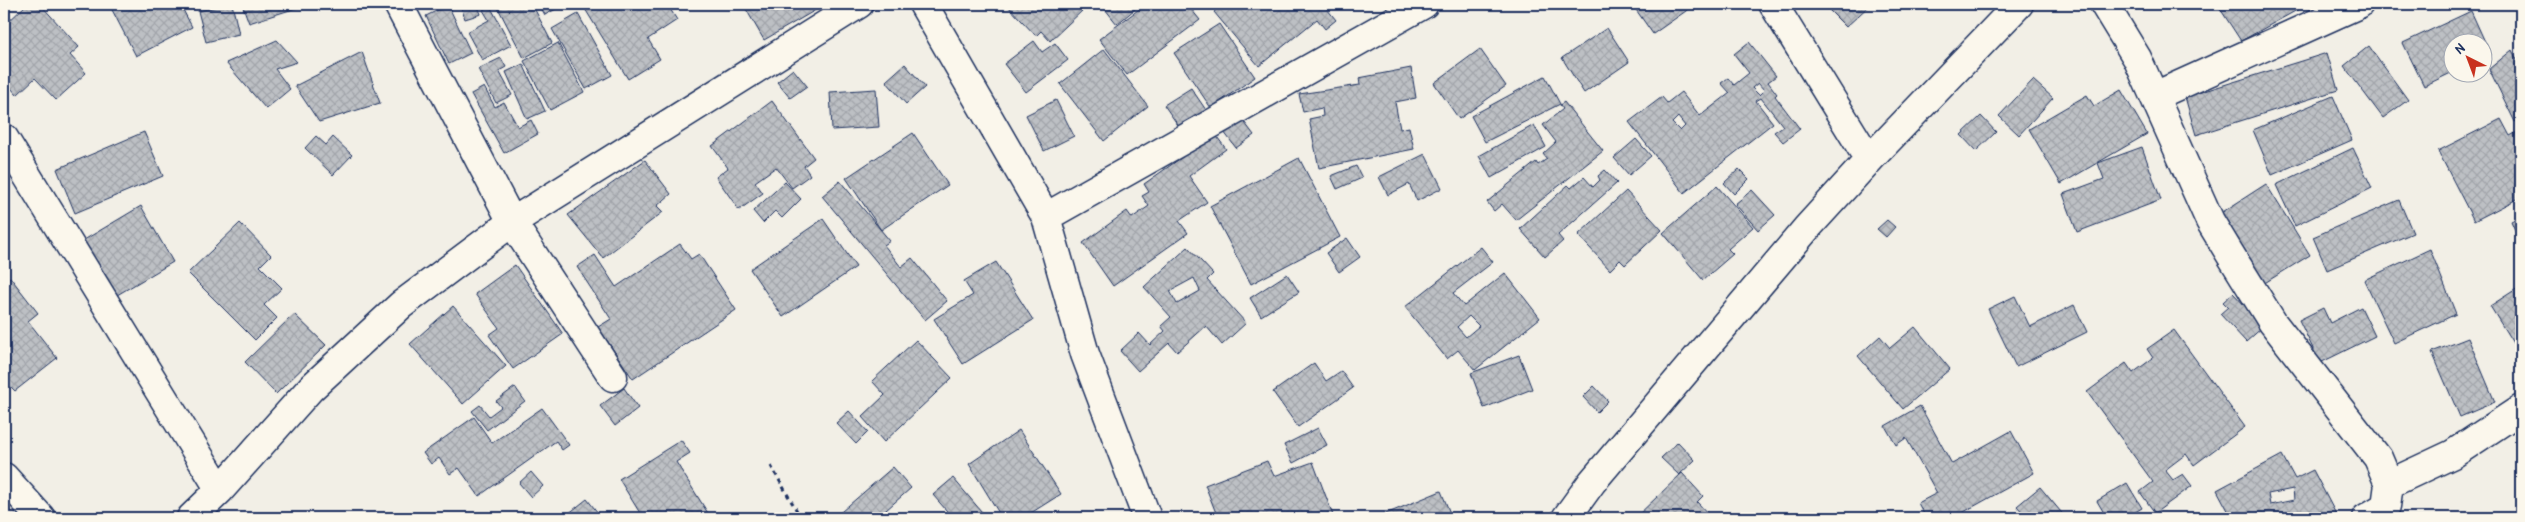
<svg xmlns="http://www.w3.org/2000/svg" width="2525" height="522" font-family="'Patrick Hand',sans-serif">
	<defs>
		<pattern id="building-cross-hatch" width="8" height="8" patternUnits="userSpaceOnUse" patternTransform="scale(1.25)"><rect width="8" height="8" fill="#bdc0c4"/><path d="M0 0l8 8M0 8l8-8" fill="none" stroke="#a2a5ab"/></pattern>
	</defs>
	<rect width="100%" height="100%" fill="#f2efe6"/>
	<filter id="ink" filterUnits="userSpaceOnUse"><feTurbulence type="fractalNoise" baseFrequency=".02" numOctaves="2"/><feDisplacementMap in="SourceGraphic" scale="10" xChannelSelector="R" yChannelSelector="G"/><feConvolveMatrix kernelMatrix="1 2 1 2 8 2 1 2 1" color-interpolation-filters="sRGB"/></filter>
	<g filter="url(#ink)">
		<path fill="url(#building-cross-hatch)" stroke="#1b2f5e" fill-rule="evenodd" d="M27 4H40L79 47 70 55 86 73 56 100 35 78 17 95 4 80V26Z
			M109 4H180L192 27 136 56Z
			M232 4 239 34 206 42 198 11Z
			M242 4H309L249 23Z
			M427 4H442L430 9Z
			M460 4H477L481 14 465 19Z
			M496 4H532L552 43 524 58Z
			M539 4H565L545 15Z
			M582 4H667L677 20 648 39 660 59 628 79Z
			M743 4H826L764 40Z
			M1006 4H1078L1083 10 1050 41 1041 31 1036 36Z
			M1101 4H1141L1117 24Z
			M1146 4H1187L1200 20 1127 75 1099 39Z
			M1223 4H1323L1336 20 1325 29 1317 19 1259 66 1214 12Z
			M1632 4H1696L1653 34Z
			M1823 4H1871L1846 27Z
			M2217 4H2308L2241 41Z
			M448 5 471 53 449 64 426 16Z
			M490 6 511 45 482 60 467 32 489 20 483 10Z
			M2471 11 2491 55 2482 59V42H2452L2453 72 2424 86 2403 43Z
			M578 14 612 75 586 89 552 29Z
			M1219 24 1255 77 1211 108 1174 53Z
			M1607 28 1629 62 1584 93 1562 58Z
			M277 40 297 62 275 69 290 89 266 109 226 63Z
			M1034 41 1042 52 1055 43 1068 60 1026 92 1004 64Z
			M1749 42 1776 76 1768 82 1777 94 1775 96 1800 129 1783 142 1774 132 1783 126 1761 98 1756 101 1773 123 1684 193 1629 122 1662 97 1667 103 1681 92 1700 116 1730 93 1721 83 1728 78 1734 85 1749 73 1734 54ZM1758 83 1764 90 1759 95 1752 88ZM1678 117 1685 126 1680 131 1672 123Z
			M558 43 584 92 550 110 524 61Z
			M2369 46 2408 100 2383 118 2344 66Z
			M1104 49 1148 106 1104 141 1060 84Z
			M1480 49 1506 86 1459 119 1434 83Z
			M2512 50 2521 68V118L2515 122 2489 69Z
			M362 52 380 103 319 122 295 86Z
			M2327 53 2338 90 2196 135 2185 97Z
			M501 58 506 67 499 71 512 95 496 103 478 69Z
			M523 64 545 111 527 119 506 72Z
			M905 64 925 87 906 104 886 81Z
			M1411 68 1416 98 1395 102 1400 129 1409 127 1414 149 1319 168 1309 119 1323 116 1322 108 1303 112 1299 94 1360 85 1359 78Z
			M793 69 807 86 790 98 777 82Z
			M1545 76 1560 104 1485 142 1471 116Z
			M2033 80 2053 98 2019 135 1999 116Z
			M484 87 495 107 504 102 518 127 531 120 538 134 504 153 471 94Z
			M1191 88 1206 110 1180 128 1164 105Z
			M876 89 879 127 832 130 830 92Z
			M2121 90 2147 134 2061 184 2029 129 2087 95 2094 106Z
			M2333 96 2352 140 2272 175 2253 130Z
			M1056 100 1074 136 1044 151 1026 115Z
			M772 101 814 158 804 166 810 175 792 188 776 167 755 182 763 193 739 210 716 177 728 168 712 146Z
			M1564 102 1603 151 1516 220 1502 204 1494 211 1487 202 1536 162 1538 165 1547 159 1543 154 1556 142 1543 125 1563 109 1560 105Z
			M1981 116 1996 132 1976 151 1961 135Z
			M1242 119 1254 135 1236 148 1224 132Z
			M2501 119 2510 136 2521 130V197L2474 221 2438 151Z
			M1534 125 1546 147 1491 178 1479 156Z
			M144 132 163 176 75 213 57 169Z
			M913 133 948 185 881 230 846 178Z
			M1215 134 1226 149 1189 176 1207 202 1179 221 1188 233 1113 286 1083 243 1127 211 1132 218 1149 206 1142 196 1149 192 1144 184Z
			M316 136 326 145 333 137 352 155 333 175 305 148Z
			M1636 139 1651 156 1629 175 1614 158Z
			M2142 147 2161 200 2077 232 2063 194 2104 179 2098 163Z
			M2353 148 2372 188 2295 226 2276 185Z
			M1425 154 1442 188 1417 201 1409 184 1388 195 1379 177Z
			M1299 158 1340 237 1251 284 1210 206Z
			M645 160 671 194 657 206 663 212 603 258 568 215Z
			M1356 166 1362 178 1337 189 1331 176Z
			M1739 169 1749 179 1734 194 1724 183Z
			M1605 170 1617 183 1558 235 1563 241 1545 257 1520 229 1568 185 1571 188 1584 177 1593 187 1600 180 1598 176Z
			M840 181 890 241 884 245 901 267 912 258 947 301 925 320 822 196Z
			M785 182 801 199 782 218 775 211 763 223 753 211Z
			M2266 184 2310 255 2263 284 2218 215Z
			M1717 186 1753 227 1728 249 1733 254 1703 280 1663 233Z
			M1752 190 1775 215 1758 230 1735 204Z
			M1626 191 1662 230 1625 265 1620 260 1610 270 1578 235Z
			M2399 200 2413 233 2327 270 2313 237Z
			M141 206 173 262 112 298 79 243Z
			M2521 216V244L2511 221Z
			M823 219 856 267 783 317 750 269Z
			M1887 220 1895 227 1886 237 1877 229Z
			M240 223 271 255 260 266 282 288 264 305 277 318 255 340 188 273Z
			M1347 238 1360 257 1339 272 1326 253Z
			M680 244 691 259 699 254 736 310 633 379 598 327 611 319 577 267 595 255 616 287Z
			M1188 247 1213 274 1207 280 1246 323 1222 345 1206 326 1177 352 1169 343 1138 371 1120 351 1139 333 1150 345 1165 331 1161 326 1171 317 1144 287ZM1194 278 1200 291 1177 304 1170 291Z
			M1481 247 1493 262 1453 293 1464 306 1505 273 1540 318 1475 370 1458 350 1447 359 1405 307ZM1469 316 1479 326 1466 337 1457 327Z
			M2430 249 2456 314 2394 343 2364 280Z
			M996 262 1033 320 963 364 934 319 973 295 964 281Z
			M515 265 563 334 513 369 489 335 499 328 475 294Z
			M1287 274 1299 292 1261 316 1250 298Z
			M10 277 38 313 28 321 57 358 15 391 4 380V282Z
			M2521 286V356L2490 306Z
			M2233 293 2264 326 2246 342 2220 314 2228 307 2223 302Z
			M2015 296 2030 327 2074 305 2087 332 2016 367 1988 309Z
			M453 306 506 366 463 404 410 344Z
			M2361 307 2375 336 2320 363 2299 320 2323 308 2330 323Z
			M294 314 326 345 276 394 245 362Z
			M1915 327 1950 369 1903 409 1858 356 1880 336 1890 348Z
			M2174 330 2245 427 2194 465 2186 454 2165 470 2173 480 2183 474 2192 486 2155 513 2140 492 2153 482 2087 392 2126 363 2133 373 2153 358 2147 349Z
			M2468 338 2495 402 2460 417 2432 352Z
			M916 340 952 378 884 442 862 417 885 395 872 381Z
			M1519 355 1532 389 1484 408 1471 373Z
			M1314 363 1326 381 1341 371 1353 388 1298 427 1273 392Z
			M1594 386 1608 401 1597 412 1583 397Z
			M515 387 525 401 487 430 472 411 480 405 489 416 501 407 496 401Z
			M624 388 638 408 615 426 600 406Z
			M1920 406 1952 464 2011 431 2034 473 1953 518H1926L1918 503 1937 493 1906 438 1896 445 1885 426Z
			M542 408 569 445 562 450 556 441 479 496 459 468 450 474 439 458 431 464 423 453 474 417 492 443Z
			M849 411 868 432 856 444 836 423Z
			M1318 428 1327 445 1293 463 1284 445Z
			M1019 430 1061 494 1023 518H1002L969 464Z
			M681 440 690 453 676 462 711 518H643L619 479Z
			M1678 442 1695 460 1679 475 1661 458Z
			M2282 455 2295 479 2313 470 2338 518H2232L2217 490ZM2293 489 2294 500 2270 505 2268 494Z
			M1267 461 1274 476 1313 462 1334 518H1218L1205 485Z
			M893 467 911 488 877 518H834Z
			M531 472 543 486 531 497 519 483Z
			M1682 473 1703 496 1697 502 1712 518H1635Z
			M953 478 987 518H953L933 495Z
			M2127 483 2142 508 2125 518H2107L2097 501Z
			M2040 487 2066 518H2021L2025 515 2017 506Z
			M1441 491 1452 518H1376Z
			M587 499 602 518H563Z"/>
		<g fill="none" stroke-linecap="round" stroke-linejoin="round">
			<defs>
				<path id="minor" d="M398 4 512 222 613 377
					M923 4 1046 217 1085 354 1147 518
					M1773 4 1869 160
					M2104 4 2137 58 2210 221 2230 254 2273 323 2378 458 2389 484 2386 506 2366 518
					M2155 96 2359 4
					M4 138 220 490
					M1046 217 1424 4
					M4 477 41 518
					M2389 484 2453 454 2521 409
					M191 518 220 490 311 388 401 305 512 222 859 4"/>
				<path id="tertiary" d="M1566 518 1592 482 1806 229 1869 160 2019 4"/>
			</defs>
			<use href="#minor" stroke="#1b2f5e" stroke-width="31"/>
			<use href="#tertiary" stroke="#1b2f5e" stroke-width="31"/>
			<path stroke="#1b2f5e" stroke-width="3" stroke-dasharray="4 4" stroke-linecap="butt" d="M771 466 801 518"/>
			<use href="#minor" stroke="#fbf7ec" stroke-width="28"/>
			<use href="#tertiary" stroke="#fbf7ec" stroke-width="28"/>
		</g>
	</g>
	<rect width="2525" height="522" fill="none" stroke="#fbf7ec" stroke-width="20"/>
	<rect x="10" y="10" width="2505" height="502" fill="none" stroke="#1b2f5e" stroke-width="2" filter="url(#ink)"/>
	<g transform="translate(2468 58) rotate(318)"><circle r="24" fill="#fbf7ec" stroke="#a1a7b3"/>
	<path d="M0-4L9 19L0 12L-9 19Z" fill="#c8321e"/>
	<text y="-8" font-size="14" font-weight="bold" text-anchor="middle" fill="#1b2f5e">N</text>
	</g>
</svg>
